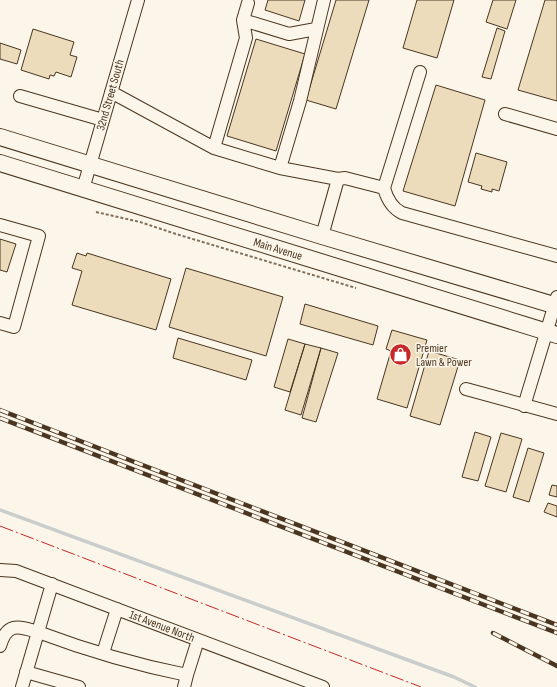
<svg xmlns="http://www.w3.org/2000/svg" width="557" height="687" font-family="'Sofia Sans Condensed',sans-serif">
	<rect width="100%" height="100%" fill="#fbf6e9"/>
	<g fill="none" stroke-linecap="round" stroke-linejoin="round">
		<path stroke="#c9cecd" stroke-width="3.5" d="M0 510 454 677 475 687"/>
	</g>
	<path fill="#ecdcbc" stroke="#4a3520" d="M268 0H305L299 21 265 10Z
		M336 0H369L336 109 306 100Z
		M417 0H454L437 58 403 48Z
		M493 0H516L507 29 486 22Z
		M545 0H557V101L518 90Z
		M497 28 505 31 491 79 482 77Z
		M33 29 74 42 70 55 77 57 71 77 56 72 54 76 50 75 49 79 21 70Z
		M256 39 305 54 276 151 227 136Z
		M0 43 21 50 17 64 0 59Z
		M436 85 485 100 455 206 403 191Z
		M476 153 507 162 499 191 492 189V192L481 189 482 186 468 182Z
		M0 239 16 244 7 272 0 270Z
		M77 253 86 256 87 253 171 279 156 330 72 305 82 271 72 268Z
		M186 268 283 297 266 356 169 327Z
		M305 304 378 326 373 345 300 324Z
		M392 330 427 340 407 408 377 399 391 351 386 349Z
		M178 338 252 360 246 380 173 358Z
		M288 339 305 344 290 392 274 387Z
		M305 344 321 348 301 415 285 410Z
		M321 348 338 353 316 422 302 418Z
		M429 351 460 360 440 425 410 416Z
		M475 432 491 437 478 481 462 477Z
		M501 433 522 439 506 492 485 486Z
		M528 448 544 453 529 502 513 497Z
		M552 485 557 486V497L549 495Z
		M548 503 557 506V517L544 512Z"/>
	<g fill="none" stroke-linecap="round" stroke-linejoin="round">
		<defs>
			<path id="minor" d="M243 20 289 34 316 29
				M420 72 384 188C387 199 392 208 402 213L557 256
				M111 92 214 148 280 168 338 179 322 236
				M20 96 103 120
				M505 114 557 129
				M214 148 246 38 243 20 248 3
				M280 168 300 101 324 0
				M338 179 345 178 384 188
				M83 189 138 0
				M0 225 39 236 14 327 0 323
				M466 389 557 414
				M524 406 557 297
				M0 570 16 571 323 687
				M52 584 38 632C86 650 137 665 187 675L198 640
				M0 646C7 622 18 626 38 632L22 687
				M103 653 117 609
				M26 672 79 687
				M184 687 187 675"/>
			<path id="major" d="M0 137 322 236 557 306
				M0 163 557 335"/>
		</defs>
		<use href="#minor" stroke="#4a3520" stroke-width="14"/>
		<use href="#major" stroke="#4a3520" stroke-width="18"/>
		<path stroke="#7f6f5c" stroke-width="2" stroke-dasharray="3 2" stroke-linecap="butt" d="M96 212 140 222 176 234 356 288"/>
		<use href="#minor" stroke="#fbf6e9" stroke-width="12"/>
		<use href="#major" stroke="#fbf6e9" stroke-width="16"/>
		<defs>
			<path id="rail" d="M0 410 557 625
				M0 418 557 633
				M493 633 557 666"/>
		</defs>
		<use href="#rail" stroke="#4a3520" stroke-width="4.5"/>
		<use href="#rail" stroke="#fbf6e9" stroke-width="3" stroke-dasharray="9" stroke-linecap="butt"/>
		<path stroke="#c62828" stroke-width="1" stroke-dasharray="14 3 2 3" stroke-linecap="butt" d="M0 526 421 687"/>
	</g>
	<defs>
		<symbol id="shop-disc" viewBox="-11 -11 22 22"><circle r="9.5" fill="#c62828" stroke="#fbf6e9"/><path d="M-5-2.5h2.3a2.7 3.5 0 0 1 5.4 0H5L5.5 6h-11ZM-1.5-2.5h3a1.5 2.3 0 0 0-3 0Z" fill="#fff"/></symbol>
	</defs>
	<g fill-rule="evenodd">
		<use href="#shop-disc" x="388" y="342" width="25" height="25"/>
	</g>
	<g text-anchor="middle" stroke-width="3" stroke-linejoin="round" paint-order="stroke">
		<g font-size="12" fill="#4a3520" stroke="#fbf6e9">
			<text transform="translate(110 95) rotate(-74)" y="4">32nd Street South</text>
			<text transform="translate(278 249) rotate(17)" y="4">Main Avenue</text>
			<text transform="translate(162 626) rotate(21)" y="4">1st Avenue North</text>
		</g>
		<g font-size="12" fill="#4a3520" stroke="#fbf6e9" text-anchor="start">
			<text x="416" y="352">Premier<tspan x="416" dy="14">Lawn &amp; Power</tspan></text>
		</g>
	</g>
</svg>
